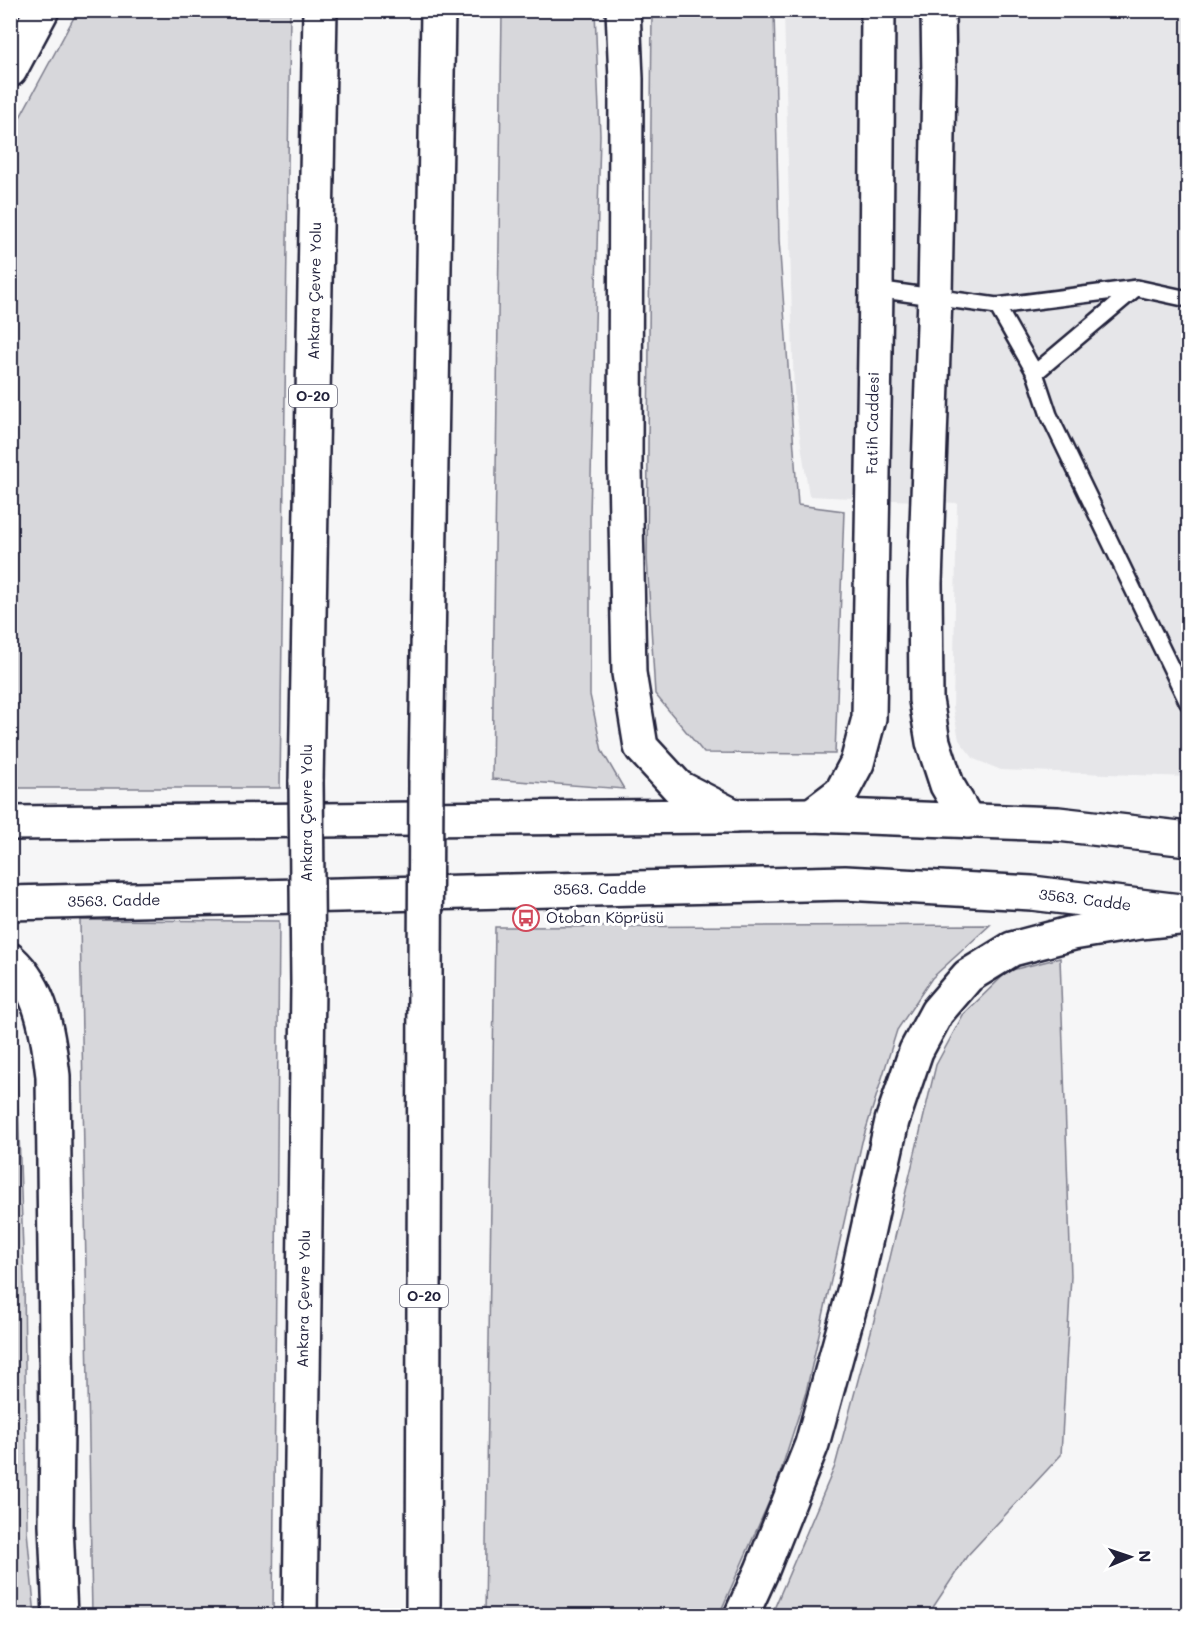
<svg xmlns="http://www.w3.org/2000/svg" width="1199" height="1626" font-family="Mali,sans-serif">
	<rect width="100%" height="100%" fill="#f6f6f7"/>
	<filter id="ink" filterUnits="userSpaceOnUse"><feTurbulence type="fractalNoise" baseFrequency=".0167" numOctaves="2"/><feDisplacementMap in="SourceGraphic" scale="12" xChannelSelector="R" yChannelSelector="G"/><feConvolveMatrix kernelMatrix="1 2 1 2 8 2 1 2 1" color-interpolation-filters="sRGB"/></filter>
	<g filter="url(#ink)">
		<path fill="#e6e6e9" d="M784 11H1188V777L1001 770 974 759 959 740 953 708 957 503 809 496 794 398Z"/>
		<path fill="#d7d7db" stroke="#7c7c8b" stroke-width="1.5" d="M78 10 290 11 280 788H11V134Z
			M502 11H595L600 135 590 514V695L602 751 624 789 492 779Z
			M652 11H774L779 240 798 505 844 511 835 754 704 753 655 694 647 558Z
			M80 920 279 921 273 1615H92Z
			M990 925 932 978 897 1030 862 1142 806 1392 776 1486 719 1615H485L495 927Z
			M1060 958 1071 1276 1061 1455 967 1556 928 1615 771 1616 835 1466 884 1283 936 1065 963 1015 1008 971Z
			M11 1057 17 1074 24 1281 27 1531 35 1616 10 1615Z"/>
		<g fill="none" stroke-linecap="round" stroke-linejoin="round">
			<defs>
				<path id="service" d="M876 289 997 306 1137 288 1188 299
					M997 306 1035 373 1049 415 1188 703
					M1035 373 1136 288"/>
				<path id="tertiary" d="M938 10 939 80 935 296 925 583 926 700 933 742 947 785 968 821
					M812 815 841 793 857 763 869 718 876 289 878 10"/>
				<path id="primary" d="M10 823 812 815 1058 824 1188 839
					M10 903 845 883 1032 893 1180 911"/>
				<path id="motorway" d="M623 10 626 79 625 468 629 673 641 747 678 787 734 816
					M10 70 42 10
					M426 780 438 10
					M306 782 320 10
					M10 960C43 990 48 1035 53 1076L57 1427 56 1525 60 1616
					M300 1616 308 985
					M423 1616 425 976
					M741 1616 762 1570 812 1444 855 1288 892 1121 916 1051 937 1012 968 976 1012 949 1073 933 1140 922 1188 917"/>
			</defs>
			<use href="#service" stroke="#22223b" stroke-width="20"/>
			<use href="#tertiary" stroke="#22223b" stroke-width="38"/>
			<use href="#primary" stroke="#22223b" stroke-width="38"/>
			<use href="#motorway" stroke="#22223b" stroke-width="38"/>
			<use href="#service" stroke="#fff" stroke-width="15"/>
			<use href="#tertiary" stroke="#fff" stroke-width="33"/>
			<use href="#primary" stroke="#fff" stroke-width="33"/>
			<use href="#motorway" stroke="#fff" stroke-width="33"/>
			<defs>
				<path id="motorway-bridge" d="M306 782 308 985
					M425 976 426 780"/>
			</defs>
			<use href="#motorway-bridge" stroke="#22223b" stroke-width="38" stroke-linecap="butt"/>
			<use href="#motorway-bridge" stroke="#fff" stroke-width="33"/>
		</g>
	</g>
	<defs>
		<symbol id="bus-ring" viewBox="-11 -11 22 22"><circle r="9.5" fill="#fff" stroke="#d1495b" stroke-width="1.5"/><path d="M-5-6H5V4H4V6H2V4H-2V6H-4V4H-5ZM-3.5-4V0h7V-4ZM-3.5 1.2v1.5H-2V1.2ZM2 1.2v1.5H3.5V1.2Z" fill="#d1495b"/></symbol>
	</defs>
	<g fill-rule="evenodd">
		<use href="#bus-ring" x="511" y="903" width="30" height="30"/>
	</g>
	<g text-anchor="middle" stroke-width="6" stroke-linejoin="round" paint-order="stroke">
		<g fill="#fff" stroke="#646476" stroke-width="1.5">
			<rect x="289" y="385" width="48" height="22" rx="4.5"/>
			<rect x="400" y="1285" width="48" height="22" rx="4.5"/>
		</g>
		<g font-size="14" font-weight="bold" fill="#22223b">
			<text x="313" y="401">O-20</text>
			<text x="424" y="1301">O-20</text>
		</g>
		<g font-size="15" fill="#22223b" stroke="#fff">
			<text transform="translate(315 291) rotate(-89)" y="5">Ankara Çevre Yolu</text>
			<text transform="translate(873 423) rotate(-89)" y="5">Fatih Caddesi</text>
			<text transform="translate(307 813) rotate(-90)" y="5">Ankara Çevre Yolu</text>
			<text transform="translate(600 889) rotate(-1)" y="5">3563. Cadde</text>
			<text transform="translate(1085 900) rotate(7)" y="5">3563. Cadde</text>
			<text transform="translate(114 901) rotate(-1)" y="5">3563. Cadde</text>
			<text transform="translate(304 1299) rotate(-89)" y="5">Ankara Çevre Yolu</text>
		</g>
		<g font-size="15" fill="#22223b" stroke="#fff" text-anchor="start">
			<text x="546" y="923">Otoban Köprüsü</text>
		</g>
	</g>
	<rect width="1199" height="1626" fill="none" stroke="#fff" stroke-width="36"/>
	<rect x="18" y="18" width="1163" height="1590" fill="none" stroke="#22223b" stroke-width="2" filter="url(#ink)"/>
	<g transform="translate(1130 1557) rotate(88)" stroke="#ffffff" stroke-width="4.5" paint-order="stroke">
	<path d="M0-4.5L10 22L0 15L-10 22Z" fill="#22223b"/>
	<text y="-9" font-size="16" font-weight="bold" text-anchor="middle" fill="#22223b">N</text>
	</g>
</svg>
